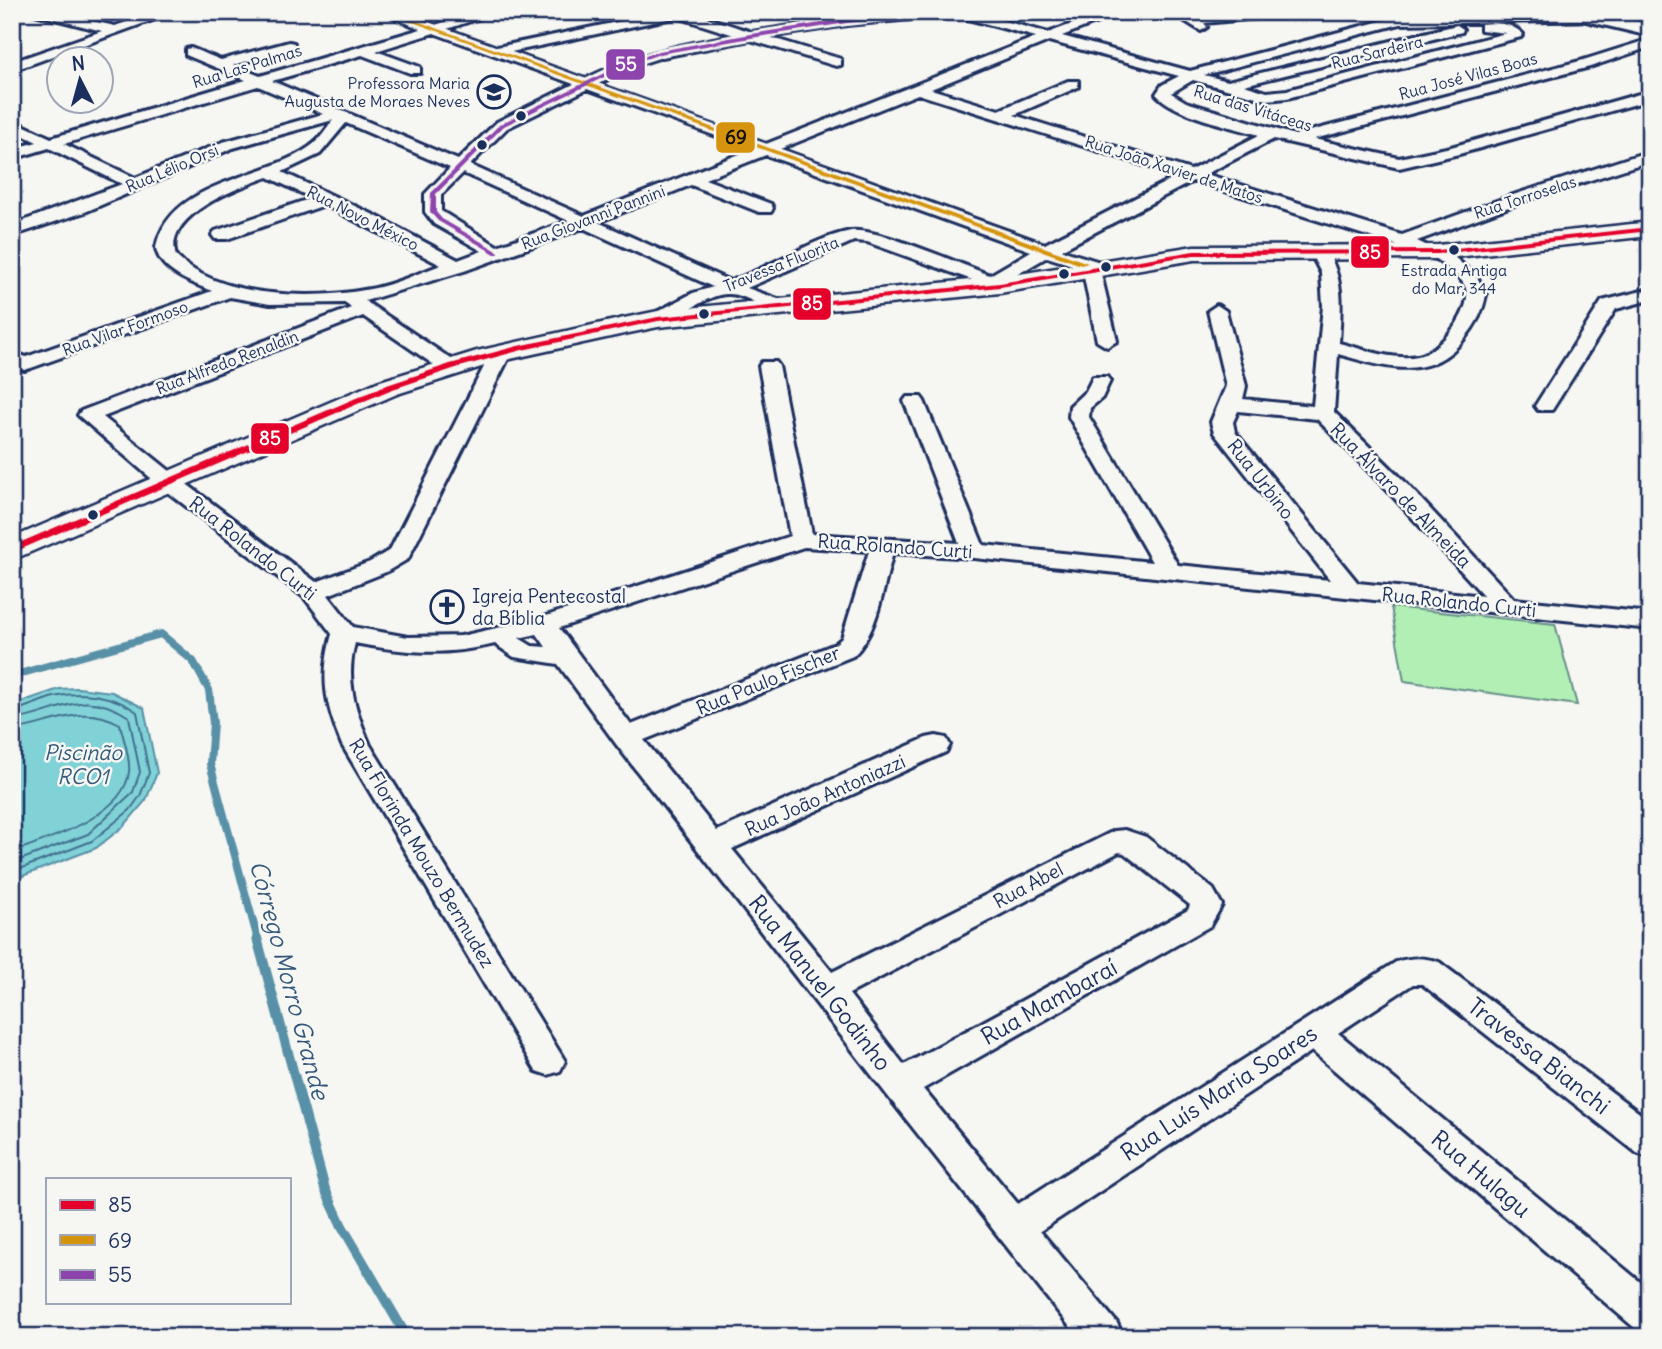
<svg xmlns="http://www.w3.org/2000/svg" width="1662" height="1349" font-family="Delius,sans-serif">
	<rect width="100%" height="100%" fill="#f6f6f2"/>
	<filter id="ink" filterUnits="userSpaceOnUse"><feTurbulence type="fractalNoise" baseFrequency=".0143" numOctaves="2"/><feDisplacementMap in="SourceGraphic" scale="14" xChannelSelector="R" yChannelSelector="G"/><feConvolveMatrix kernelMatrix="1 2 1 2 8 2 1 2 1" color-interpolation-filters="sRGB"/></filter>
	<g filter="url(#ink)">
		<path fill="#b2efb4" stroke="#668f89" stroke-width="2" d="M1391 607 1555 624 1577 705 1404 681Z"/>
		<path fill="#80d2d7" stroke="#5891a7" stroke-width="2" d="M78 688 112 692 144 708 157 773 146 800 124 826 96 848 12 880V705L59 689Z"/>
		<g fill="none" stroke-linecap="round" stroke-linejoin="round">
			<path stroke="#43708e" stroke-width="2" d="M12 711C27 708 39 701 54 697 81 690 114 695 137 712L149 773 140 796 130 810 92 841 12 872
				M12 720C57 715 81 685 129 717L140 772 133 792 88 834 12 863
				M12 730C52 725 81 702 120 724 123 738 131 758 129 772 124 817 47 839 12 852"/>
			<path stroke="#5891a7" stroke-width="8" d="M12 676 161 634 193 661 209 690 213 723 210 764 258 940"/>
			<path stroke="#5891a7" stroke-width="10" d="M257 938 325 1189 342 1226 407 1337"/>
			<defs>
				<path id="street" d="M27 12H51L115 26 156 12H175L12 71V62L102 31Z
					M381 12H400L435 25 478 12H498L447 29 497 47 665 12H690L752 32 847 17 904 12H972L1048 33 1104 12H1123L1062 36 1190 71 1400 16 1597 12 1605 16 1599 20 1400 24 1204 75 1228 81 1457 25 1463 29 1462 32 1244 85 1267 92 1287 90 1506 33 1481 30V24C1496 22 1512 23 1523 34L1521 37 1287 98 1267 100 1193 80 1171 93 1186 102 1295 135 1580 61 1650 39V47L1590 67 1314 139 1399 158 1451 147 1650 91V100L1459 154 1399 168 1274 139 1206 174 1402 235 1513 195 1650 151V161L1525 201 1417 241 1432 248H1444L1477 277 1486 295C1483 312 1475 326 1464 339 1428 383 1385 367 1338 354L1334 412 1404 481 1514 599 1650 613V629L974 558 893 553C883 585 879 632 853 656L644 740 717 831 926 738 936 736 946 738 950 745 946 752 732 849 832 972 1114 831 1125 830 1146 837 1213 889 1222 905 1210 926 923 1089 1018 1204 1396 962C1411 957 1424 957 1439 962L1650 1121V1158L1637 1153 1422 984H1413L1338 1033 1650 1290V1334L1636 1329 1312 1051 1040 1231 1117 1323 1123 1337H1078L887 1095 616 744 558 664 514 657 495 644C444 656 406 653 355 643 345 680 355 710 370 745L565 1061 560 1071 548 1075 536 1071 342 745C325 703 320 678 332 634L304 597 160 486 78 415 81 411 351 308 345 303 270 304 230 297 31 368 24 370 12 365V351L26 357 212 291C192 283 160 272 156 248 168 181 264 179 308 148 319 141 326 130 333 120L233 148 85 212 12 236V225L122 184 49 148 12 159V149L37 142 12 130V120L51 138 246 80 186 55V49L191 48 221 60 289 42 294 43V49L233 65 260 76 421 29ZM953 15 1036 37 766 144 598 84 634 66 662 57 750 40 836 66 841 65V59L769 37 847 25ZM677 17 734 35C676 46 639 53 585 79L511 52ZM434 33 574 84 497 122 458 160 272 81 362 55 410 73H420V67L376 51ZM1049 41 1179 76 1162 85 1156 94C1176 116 1230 126 1259 135L1191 170 1014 115 1078 87V81H1068L999 110 931 89ZM258 86 323 114 223 142 135 178 64 144ZM587 89 752 149 584 216 470 165 507 128ZM918 94 1178 176 1045 244 780 149ZM346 123 450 168 425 194V212L434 224 482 251 458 260 374 215 282 172 320 154ZM766 155 1031 251 990 275C962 265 876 227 851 231 812 238 769 269 730 281L598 222 691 185 759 212H771L773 208 771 204 705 179ZM463 173 569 221 497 246 441 211V195ZM268 177 312 198 215 231 212 235 215 239H227L325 205 441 265C418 273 394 285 370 289 314 300 219 299 176 256 162 214 240 187 268 177ZM1193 181 1396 245 1422 257H1433C1443 265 1459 274 1465 286 1476 309 1439 352 1418 356 1393 361 1363 349 1339 343 1341 307 1345 279 1325 248H1313L1310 252 1321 273 1323 306 1313 406 1243 399 1246 386 1226 311 1217 305 1208 311 1226 386 1211 422 1214 433 1330 580 1178 565 1089 417 1090 408 1102 398 1110 381 1107 377H1093L1086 391 1070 406 1069 417 1152 562 983 545 924 401 921 397H907L904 401 959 543 812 534 779 366 776 362H762L759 366 790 536 537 619 461 636 408 637 353 627 328 595 386 572 408 559 510 355 507 351 500 349 490 355 390 550 370 562 316 582 176 476 103 417 363 316 443 371H457L460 367 457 363 365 301 464 271 583 228 713 287 693 293 651 315 649 319 658 325C680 319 707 293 729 294 750 294 770 317 792 312L794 308 792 304 747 288 854 241 867 242 1000 290 1009 285 1006 281 1047 257 1085 269 1083 272 1097 341 1107 347 1117 341 1101 274 1110 273 1113 269 1110 265 1061 250ZM1238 411 1317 419 1388 491 1484 596 1358 583 1235 432 1233 422ZM804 547 869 551 842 638 835 644 631 725 559 628ZM537 634 546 647 532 646 519 638ZM1119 852 1124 853 1190 905 1188 910 904 1065 849 994Z
					M1241 12H1287L1281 16 1204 23 1207 27 1201 31 1185 21 1191 17Z
					M1650 289V300L1616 309 1552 410H1538L1535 406 1602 301Z"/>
				<path id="secondary" d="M1650 222V236L1438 259 1194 260 1000 293 658 327 624 334 497 362 397 394 12 560V538L377 382 477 351 624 318 658 311 1000 277 1194 246 1438 245Z"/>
				<path id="primary" d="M1563 12H1597L1650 24V36L1565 16Z"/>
			</defs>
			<use href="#street" stroke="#1b2f5e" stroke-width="6"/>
			<use href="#secondary" stroke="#1b2f5e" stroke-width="5"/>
			<use href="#primary" stroke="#1b2f5e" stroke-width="6"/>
			<use href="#street" fill="#f6f6f2" fill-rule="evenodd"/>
			<use href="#secondary" fill="#f6f6f2" fill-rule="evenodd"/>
			<use href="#primary" fill="#f6f6f2" fill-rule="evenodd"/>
			<defs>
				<path id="bus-1" d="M1650 227V231L1438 254 1194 255 1000 287 658 321 522 350 456 368 390 390 12 553V546L384 386 450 364 518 346 658 317 1000 283 1194 251 1438 250Z"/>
				<path id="bus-2" d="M385 12H392L1088 263 1081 265Z"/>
				<path id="bus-3" d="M930 12H952L847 23 751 38 660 54 631 64 504 126 436 194V212L442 219 499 252V254H495L438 221 430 212 431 193 500 124 627 62 659 51 751 34 847 19Z"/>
			</defs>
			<use href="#bus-1" stroke="#f6f6f2" stroke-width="6"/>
			<use href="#bus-2" stroke="#f6f6f2" stroke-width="6"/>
			<use href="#bus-3" stroke="#f6f6f2" stroke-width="6"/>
			<use href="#bus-1" fill="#e4002b" fill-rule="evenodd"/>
			<use href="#bus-2" fill="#d6940e" fill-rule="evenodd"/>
			<use href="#bus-3" fill="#8e44ad" fill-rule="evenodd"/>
		</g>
	</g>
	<defs>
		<symbol id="school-ring" viewBox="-11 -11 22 22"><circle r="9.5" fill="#f6f6f2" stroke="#1b2f5e" stroke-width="1.5"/><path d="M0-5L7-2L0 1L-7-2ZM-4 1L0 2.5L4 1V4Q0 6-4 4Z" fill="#1b2f5e"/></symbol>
		<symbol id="church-ring" viewBox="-11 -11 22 22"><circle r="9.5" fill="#f6f6f2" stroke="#1b2f5e" stroke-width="1.5"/><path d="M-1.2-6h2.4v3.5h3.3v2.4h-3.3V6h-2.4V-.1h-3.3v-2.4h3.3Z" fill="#1b2f5e"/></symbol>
	</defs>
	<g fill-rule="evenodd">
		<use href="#school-ring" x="475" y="73" width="38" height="38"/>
		<use href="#church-ring" x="428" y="588" width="38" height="38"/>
	</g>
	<g fill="#1b2f5e" stroke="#f6f6f2" stroke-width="2.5">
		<circle cx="521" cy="116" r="6"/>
		<circle cx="482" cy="145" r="6"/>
		<circle cx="1454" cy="250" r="6"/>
		<circle cx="1106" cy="267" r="6"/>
		<circle cx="1064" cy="274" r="6"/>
		<circle cx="704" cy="314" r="6"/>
		<circle cx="93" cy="515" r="6"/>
	</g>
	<g text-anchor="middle" stroke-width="5" stroke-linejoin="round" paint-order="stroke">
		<g font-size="16" fill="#1b2f5e" stroke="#f6f6f2">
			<text transform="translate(1377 52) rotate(-14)" y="6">Rua Sardeira</text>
			<text transform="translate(247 66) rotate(-17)" y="6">Rua Las Palmas</text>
			<text transform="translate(1468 76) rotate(-15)" y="6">Rua José Vilas Boas</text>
			<text transform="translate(1253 108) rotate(17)" y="6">Rua das Vitáceas</text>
			<text transform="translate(172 168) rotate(-23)" y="6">Rua Lélio Orsi</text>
			<text transform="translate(1174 169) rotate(18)" y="6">Rua João Xavier de Matos</text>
			<text transform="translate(1525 197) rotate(-18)" y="6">Rua Torroselas</text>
			<text transform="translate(593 217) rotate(-21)" y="6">Rua Giovanni Pannini</text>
			<text transform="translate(363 218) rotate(27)" y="6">Rua Novo México</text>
			<text transform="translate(781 264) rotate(-22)" y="6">Travessa Fluorita</text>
			<text transform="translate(125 328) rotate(-20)" y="6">Rua Vilar Formoso</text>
			<text transform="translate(227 362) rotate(-21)" y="6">Rua Alfredo Renaldin</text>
		</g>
		<g font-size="16" fill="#1b2f5e" stroke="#f6f6f2" text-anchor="end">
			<text x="470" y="89">Professora Maria<tspan x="470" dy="18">Augusta de Moraes Neves</tspan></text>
		</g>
		<g font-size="16" fill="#1b2f5e" stroke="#f6f6f2">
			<text x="1454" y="276">Estrada Antiga<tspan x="1454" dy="18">do Mar, 344</tspan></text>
		</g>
		<g font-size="19" fill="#1b2f5e" stroke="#f6f6f2">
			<text transform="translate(1261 479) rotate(52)" y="7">Rua Urbino</text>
			<text transform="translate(1401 495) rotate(46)" y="7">Rua Álvaro de Almeida</text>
			<text transform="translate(895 546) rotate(4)" y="7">Rua Rolando Curti</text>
			<text transform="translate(253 548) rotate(38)" y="7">Rua Rolando Curti</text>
			<text transform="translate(1459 602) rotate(6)" y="7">Rua Rolando Curti</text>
			<text transform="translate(768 680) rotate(-22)" y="7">Rua Paulo Fischer</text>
			<text transform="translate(825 795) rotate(-24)" y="7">Rua João Antoniazzi</text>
			<text transform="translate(422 853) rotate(59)" y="7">Rua Florinda Mouzo Bermudez</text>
			<text transform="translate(1028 885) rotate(-28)" y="7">Rua Abel</text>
		</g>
		<g font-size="19" fill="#1b2f5e" stroke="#f6f6f2" text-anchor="start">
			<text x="472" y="603">Igreja Pentecostal<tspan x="472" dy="22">da Bíblia</tspan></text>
		</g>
		<g font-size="21" font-style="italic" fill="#34587c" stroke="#f6f6f2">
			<text x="83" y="760">Piscinão<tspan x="83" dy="24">RCO1</tspan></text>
		</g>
		<g font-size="23" fill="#1b2f5e" stroke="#f6f6f2">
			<text transform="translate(820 983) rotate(52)" y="8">Rua Manuel Godinho</text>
			<text transform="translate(1049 1002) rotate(-29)" y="8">Rua Mambaraí</text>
			<text transform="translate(1539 1056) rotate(38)" y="8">Travessa Bianchi</text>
			<text transform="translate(1219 1093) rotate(-33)" y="8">Rua Luís Maria Soares</text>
			<text transform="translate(1481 1174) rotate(40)" y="8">Rua Hulagu</text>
		</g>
		<g font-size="24" font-style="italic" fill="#34587c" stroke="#f6f6f2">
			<text transform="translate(289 980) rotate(75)" y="8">Córrego Morro Grande</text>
		</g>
	</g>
	<g stroke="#f6f6f2" stroke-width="2.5">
		<rect x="605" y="48" width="41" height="33" rx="7" fill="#8e44ad"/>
		<rect x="715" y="121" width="41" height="33" rx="7" fill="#d6940e"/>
		<rect x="1350" y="235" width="40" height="34" rx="7" fill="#e4002b"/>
		<rect x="792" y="287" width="40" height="34" rx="7" fill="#e4002b"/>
		<rect x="250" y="422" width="40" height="33" rx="7" fill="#e4002b"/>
	</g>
	<g font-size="19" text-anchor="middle" font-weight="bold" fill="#fff">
		<text x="626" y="71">55</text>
		<text x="1370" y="259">85</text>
		<text x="812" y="310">85</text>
		<text x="270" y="445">85</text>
	</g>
	<g font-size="19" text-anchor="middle" font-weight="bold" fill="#111">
		<text x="736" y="144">69</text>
	</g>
	<rect width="1662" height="1349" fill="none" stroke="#f6f6f2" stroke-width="42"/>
	<rect x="21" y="21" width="1620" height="1307" fill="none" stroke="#1b2f5e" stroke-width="2.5" filter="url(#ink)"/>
	<rect x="46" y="1178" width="245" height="126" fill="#f6f6f2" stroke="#9ea6b7" stroke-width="2"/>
	<rect x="60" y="1200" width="35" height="10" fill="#e4002b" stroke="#9ea6b7" stroke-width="2"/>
	<text x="108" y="1212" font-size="21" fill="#1b2f5e">85</text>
	<rect x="60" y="1235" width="35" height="10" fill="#d6940e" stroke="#9ea6b7" stroke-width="2"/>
	<text x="108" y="1248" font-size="21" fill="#1b2f5e">69</text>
	<rect x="60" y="1270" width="35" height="10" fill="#8e44ad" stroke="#9ea6b7" stroke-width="2"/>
	<text x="108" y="1282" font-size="21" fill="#1b2f5e">55</text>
	<g transform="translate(80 80) rotate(354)"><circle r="33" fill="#f6f6f2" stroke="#9ea6b7" stroke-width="2"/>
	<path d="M0-5L12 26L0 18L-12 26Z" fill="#1b2f5e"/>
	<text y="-10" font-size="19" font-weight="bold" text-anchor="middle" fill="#1b2f5e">N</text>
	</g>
</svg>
